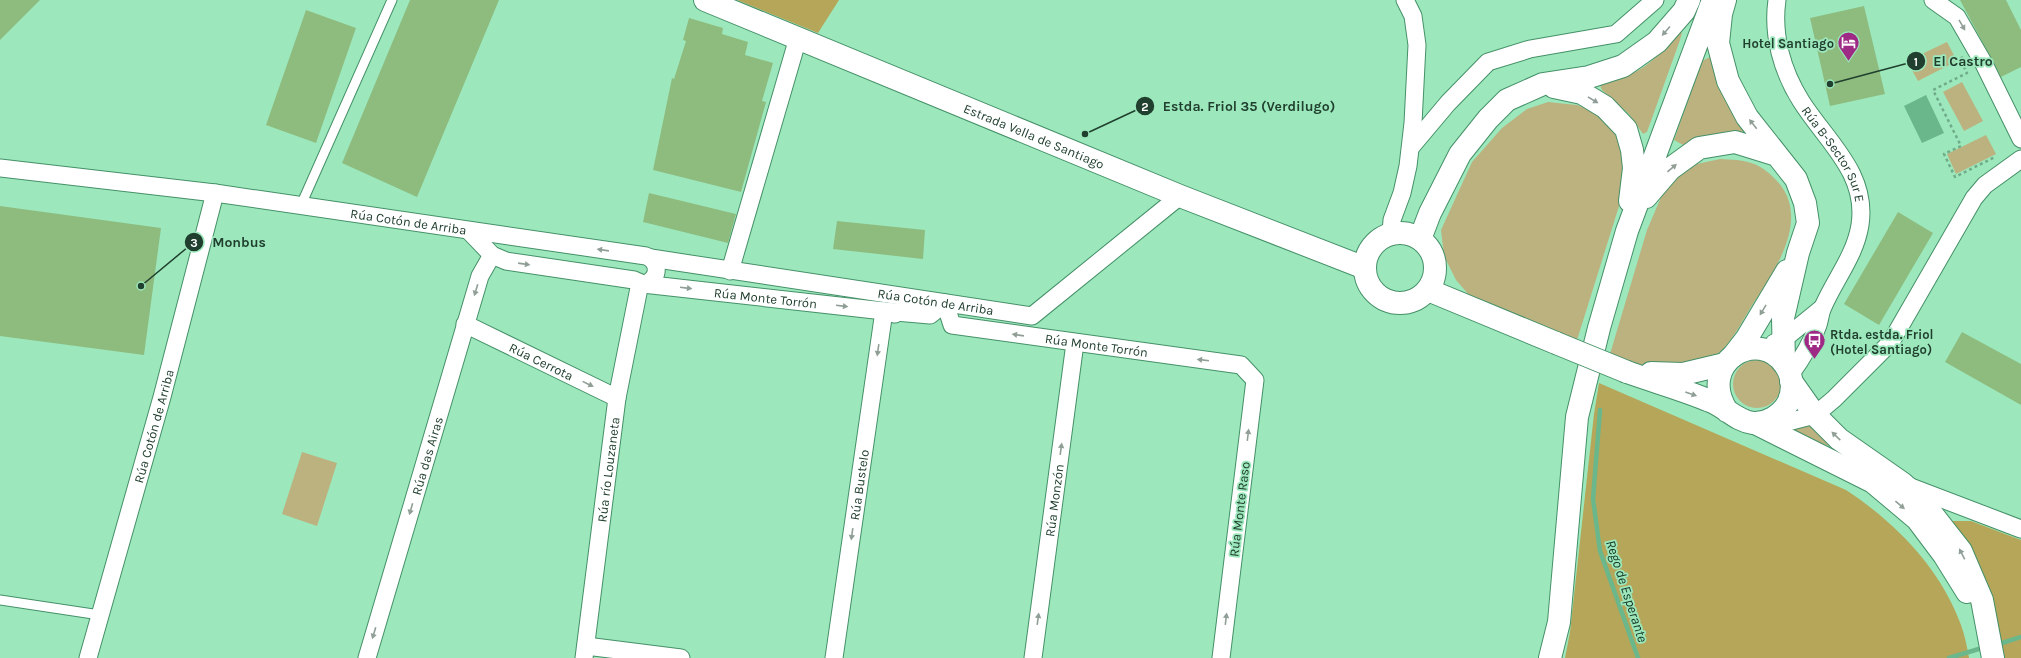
<svg xmlns="http://www.w3.org/2000/svg" width="2021" height="658" font-family="Karla,sans-serif">
	<rect width="100%" height="100%" fill="#9ce8bc"/>
	<path fill="#bcb27f" d="M1680 32 1682 33 1680 40 1647 132 1643 134 1629 114 1602 90 1599 83C1622 80 1641 72 1658 55 1665 48 1670 37 1680 32Z
		M1947 42 1957 61 1918 81 1907 61Z
		M1710 57 1714 58 1743 125V131L1739 135 1696 139 1683 145 1674 140 1702 61Z
		M1962 82 1983 121 1964 131 1943 92Z
		M1548 102 1577 105 1598 113 1618 137 1626 170 1620 203 1577 340 1469 295 1456 280 1444 256 1441 230 1472 162 1502 128 1527 109Z
		M1986 135 1996 154 1956 174 1947 154Z
		M1720 159C1745 160 1759 161 1777 181 1812 219 1774 272 1751 307 1740 324 1730 348 1710 359 1704 362 1659 368 1650 367 1637 367 1622 358 1610 354L1647 230 1662 195 1679 175 1697 164Z
		M1733 384a24 24 0 1 1 48 0a24 24 0 1 1-48 0Z
		M1812 422 1839 450 1789 430Z
		M302 452 337 463 317 526 282 514Z"/>
	<path fill="#b5a659" d="M737 0H839L818 33Z
		M1599 383 1846 490C1895 522 1941 569 1961 625 1965 636 1967 647 1969 658H1565L1570 632 1594 414Z
		M1934 521H1971L2021 540V658H2002Z"/>
	<path fill="#6bb78c" d="M1926 95 1944 133 1922 143 1904 106Z"/>
	<g fill="none" stroke-linecap="round" stroke-linejoin="round">
		<path stroke="#6bb78c" stroke-width="4.5" d="M1600 410 1593 499 1600 551 1638 658
			M1999 644 2021 637
			M1949 658 1982 648"/>
	</g>
	<path fill="#8ebc7f" d="M0 0H40L0 40Z
		M410 0H499L417 197 342 163Z
		M1960 0H2006L2021 30V67L2001 77Z
		M1864 6 1885 94 1830 106 1810 18Z
		M306 10 356 28 316 143 266 125Z
		M689 18 723 28 722 34 748 42 745 55 773 63 762 101 766 102 741 192 653 170 672 78 674 79 686 41 683 40Z
		M649 193 736 214 728 243 643 222Z
		M0 206 161 228 144 355 0 336Z
		M1898 212 1933 233 1879 325 1844 304Z
		M837 221 925 230 923 259 833 249Z
		M1962 332 2021 364V405L1945 362Z"/>
	<g fill="none" stroke-linecap="round" stroke-linejoin="round">
		<defs>
			<path id="lane" d="M301 205 392 0
				M0 600 100 615"/>
			<g id="street">
				<path id="s1" d="M1777 0C1772 35 1782 71 1801 101 1826 141 1868 173 1860 225 1855 256 1835 279 1823 307 1820 313 1820 319 1818 325 1812 342 1801 360 1790 375"/>
				<path d="M1933 0 1957 17 1983 62 2021 139"/>
				<path d="M1411 147 1448 103 1488 62 1530 49 1616 34 1655 0"/>
				<path id="s2" d="M0 168 215 193 646 256C659 261 660 277 647 283"/>
				<path id="s3" d="M469 231 492 255 506 261 634 280 643 284 884 311 930 315 945 303"/>
				<path d="M1391 233 1392 220 1402 193 1408 166 1413 123 1417 45 1413 16 1405 0"/>
				<path id="s4" d="M651 258 1032 316 1180 196"/>
				<path d="M730 271 798 38"/>
				<path id="s5" d="M945 303 952 325 1241 365 1255 380 1221 658"/>
				<path id="s6" d="M465 324 617 398"/>
				<path d="M1774 343 1784 339 1822 308"/>
				<path d="M1765 421 1780 424 1815 415 1834 399 1891 342 1974 198 1985 185 2021 159"/>
				<path d="M1908 486 2021 529"/>
				<path d="M586 646 681 658"/>
				<path id="s7" d="M88 658 162 397 215 193"/>
				<path id="s8" d="M367 658 480 276 492 255"/>
				<path id="s9" d="M584 658 617 398 640 283"/>
				<path id="s10" d="M834 658 884 311 895 314"/>
				<path id="s11" d="M1033 658 1075 343"/>
			</g>
			<g id="secondary">
				<path id="s12" d="M705 0 1180 196 1365 268"/>
				<circle cx="1400" cy="268" r="35"/>
				<path d="M1428 290 1556 343"/>
				<path d="M1627 372C1655 382 1684 390 1710 401 1726 407 1736 421 1753 423 1767 424 1781 415 1788 403 1794 391 1793 376 1785 365 1759 326 1696 362 1727 411"/>
				<path d="M1651 373 1683 374 1725 364"/>
				<path d="M1791 381 1815 415 1839 439 1902 483 1921 500 1961 551 1982 600 1993 658"/>
				<path d="M1755 423 1873 482 1917 519 1944 555 1967 592"/>
			</g>
			<path id="highway" d="M1725 0 1721 14 1718 43 1728 81 1747 117 1796 179 1805 203 1808 223 1798 253 1783 318 1784 363
				M1554 87 1582 93 1605 107 1626 129 1632 150 1634 168 1630 201
				M1646 197 1670 169 1699 148 1735 142 1777 155
				M1420 239 1430 213 1460 154 1488 119 1507 100 1543 84 1589 77 1623 66 1657 42 1684 11 1689 0
				M1733 356 1747 338 1787 271
				M1550 658 1559 622 1577 417 1599 328 1627 231 1713 0"/>
		</defs>
		<use href="#lane" stroke="#459068" stroke-width="11"/>
		<use href="#street" stroke="#459068" stroke-width="19"/>
		<use href="#secondary" stroke="#459068" stroke-width="24"/>
		<use href="#highway" stroke="#459068" stroke-width="24"/>
		<path stroke="#70ac8a" stroke-width="2.5" stroke-dasharray="3 3" stroke-linecap="butt" d="M1963 57 1960 59 1967 73 1933 90 1961 146 1944 154 1955 177 1995 157"/>
		<use href="#lane" stroke="#fff" stroke-width="9"/>
		<use href="#street" stroke="#fff" stroke-width="17"/>
		<use href="#secondary" stroke="#fff" stroke-width="22"/>
		<use href="#highway" stroke="#fff" stroke-width="22"/>
		<defs>
			<path id="secondary-bridge" d="M1556 343 1627 372"/>
		</defs>
		<use href="#secondary-bridge" stroke="#459068" stroke-width="24" stroke-linecap="butt"/>
		<use href="#secondary-bridge" stroke="#fff" stroke-width="22"/>
	</g>
	<defs><path id="oneway-solid" d="M-6-.8H1V-3.2L6.5 0L1 3.2V.8H-6Z"/></defs>
	<g fill="#909f96">
		<use href="#oneway-solid" transform="translate(1962 25) rotate(60)"/>
		<use href="#oneway-solid" transform="translate(1666 31) rotate(131)"/>
		<use href="#oneway-solid" transform="translate(1593 100) rotate(31)"/>
		<use href="#oneway-solid" transform="translate(1753 124) rotate(-128)"/>
		<use href="#oneway-solid" transform="translate(1672 168) rotate(-40)"/>
		<use href="#oneway-solid" transform="translate(603 250) rotate(-172)"/>
		<use href="#oneway-solid" transform="translate(524 264) rotate(8)"/>
		<use href="#oneway-solid" transform="translate(686 288) rotate(7)"/>
		<use href="#oneway-solid" transform="translate(476 290) rotate(107)"/>
		<use href="#oneway-solid" transform="translate(842 306) rotate(7)"/>
		<use href="#oneway-solid" transform="translate(1763 310) rotate(121)"/>
		<use href="#oneway-solid" transform="translate(1018 335) rotate(-172)"/>
		<use href="#oneway-solid" transform="translate(878 350) rotate(98)"/>
		<use href="#oneway-solid" transform="translate(1203 360) rotate(-173)"/>
		<use href="#oneway-solid" transform="translate(588 384) rotate(26)"/>
		<use href="#oneway-solid" transform="translate(1691 394) rotate(19)"/>
		<use href="#oneway-solid" transform="translate(1248 435) rotate(-83)"/>
		<use href="#oneway-solid" transform="translate(1836 436) rotate(-136)"/>
		<use href="#oneway-solid" transform="translate(1061 449) rotate(-82)"/>
		<use href="#oneway-solid" transform="translate(1900 505) rotate(40)"/>
		<use href="#oneway-solid" transform="translate(411 509) rotate(106)"/>
		<use href="#oneway-solid" transform="translate(852 534) rotate(98)"/>
		<use href="#oneway-solid" transform="translate(1962 554) rotate(-117)"/>
		<use href="#oneway-solid" transform="translate(1038 619) rotate(-82)"/>
		<use href="#oneway-solid" transform="translate(1226 619) rotate(-83)"/>
		<use href="#oneway-solid" transform="translate(374 633) rotate(107)"/>
	</g>
	<defs>
		<symbol id="hotel-pin" viewBox="-11 -11 22 30"><path d="M0 17L-7.5 6A9.5 9.5 0 1 1 7.5 6Z" fill="#9e2a85" stroke="#9ce8bc"/><path d="M-6-4.5h1.5V1H6V5H4.5V3h-9V5H-6ZM-4 0a1.8 1.8 0 1 1 3.6 0ZM.5 0V-2.5h3Q6-2.5 6 0Z" fill="#fff"/></symbol>
		<symbol id="bus-pin" viewBox="-11 -11 22 30"><path d="M0 17L-7.5 6A9.5 9.5 0 1 1 7.5 6Z" fill="#9e2a85" stroke="#9ce8bc"/><path d="M-5-6H5V4H4V6H2V4H-2V6H-4V4H-5ZM-3.5-4V0h7V-4ZM-3.5 1.2v1.5H-2V1.2ZM2 1.2v1.5H3.5V1.2Z" fill="#fff"/></symbol>
	</defs>
	<g fill-rule="evenodd">
		<use href="#hotel-pin" x="1836" y="30" width="25" height="34"/>
		<use href="#bus-pin" x="1802" y="328" width="25" height="34"/>
	</g>
	<g text-anchor="middle" stroke-width="3.5" stroke-linejoin="round" paint-order="stroke">
		<g font-size="13" font-weight="bold" fill="#203f2e" stroke="#9ce8bc" text-anchor="end">
			<text x="1834" y="48">Hotel Santiago</text>
			<text x="1830" y="339" text-anchor="start">Rtda. estda. Friol<tspan x="1830" dy="15">(Hotel Santiago)</tspan></text>
		</g>
		<g font-size="13" fill="#203f2e" stroke="#9ce8bc">
			<text dy="5" stroke="none"><textPath href="#s12" startOffset="356">Estrada Vella de Santiago</textPath></text>
			<text dy="5" stroke="none"><textPath href="#s1" startOffset="169">Rúa B-Sector Sur E</textPath></text>
			<text dy="5" stroke="none"><textPath href="#s2" startOffset="412">Rúa Cotón de Arriba</textPath></text>
			<text dy="5" stroke="none"><textPath href="#s3" startOffset="311">Rúa Monte Torrón</textPath></text>
			<text dy="5" stroke="none"><textPath href="#s4" startOffset="288">Rúa Cotón de Arriba</textPath></text>
			<text dy="5" stroke="none"><textPath href="#s5" startOffset="169">Rúa Monte Torrón</textPath></text>
			<text dy="5" stroke="none"><textPath href="#s6" startOffset="85">Rúa Cerrota</textPath></text>
			<text dy="5" stroke="none"><textPath href="#s7" startOffset="241">Rúa Cotón de Arriba</textPath></text>
			<text dy="5" stroke="none"><textPath href="#s8" startOffset="211">Rúa das Airas</textPath></text>
			<text dy="5" stroke="none"><textPath href="#s9" startOffset="190">Rúa río Louzaneta</textPath></text>
			<text dy="5" stroke="none"><textPath href="#s10" startOffset="175">Rúa Bustelo</textPath></text>
			<text dy="5" stroke="none"><textPath href="#s11" startOffset="159">Rúa Monzón</textPath></text>
			<text transform="translate(1239 509) rotate(-83)" y="5">Rúa Monte Raso</text>
		</g>
		<g font-size="14" font-style="italic" fill="#153725" stroke="#9ce8bc">
			<text transform="translate(1627 591) rotate(72)" y="5">Rego de Esperante</text>
		</g>
	</g>
	<path fill="none" stroke="#203f2e" stroke-width="1.5" d="M1830 84L1916 61M1085 134L1145 106M141 286L194 242"/>
	<g fill="#203f2e" stroke="#9ce8bc" stroke-width="1.5">
		<circle cx="1830" cy="84" r="4"/>
		<circle cx="1085" cy="134" r="4"/>
		<circle cx="141" cy="286" r="4"/>
		<circle cx="1916" cy="61" r="10"/>
		<circle cx="1145" cy="106" r="10"/>
		<circle cx="194" cy="242" r="10"/>
	</g>
	<g font-size="12" text-anchor="middle" font-weight="bold" fill="#fff">
		<text x="1916" y="66">1</text>
		<text x="1145" y="111">2</text>
		<text x="194" y="247">3</text>
	</g>
	<g font-size="14" text-anchor="middle" font-weight="bold" fill="#203f2e" stroke="#9ce8bc" stroke-width="3.5" stroke-linejoin="round" paint-order="stroke">
		<text x="1963" y="66">El Castro</text>
		<text x="1249" y="111">Estda. Friol 35 (Verdilugo)</text>
		<text x="239" y="247">Monbus</text>
	</g>
</svg>
